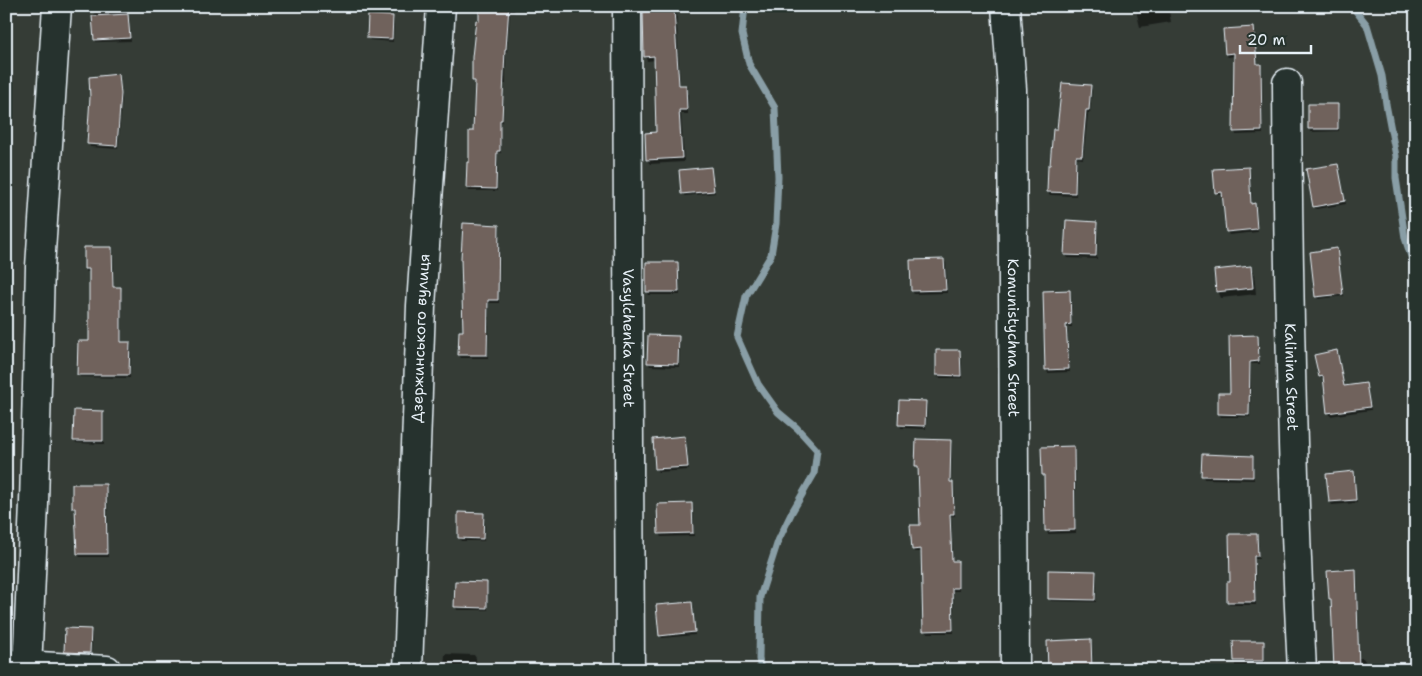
<svg xmlns="http://www.w3.org/2000/svg" width="1422" height="676" font-family="'Shantell Sans',sans-serif">
	<rect width="100%" height="100%" fill="#353c36"/>
	<filter id="ink" filterUnits="userSpaceOnUse"><feTurbulence type="fractalNoise" baseFrequency=".02" numOctaves="2"/><feDisplacementMap in="SourceGraphic" scale="10" xChannelSelector="R" yChannelSelector="G"/><feConvolveMatrix kernelMatrix="1 2 1 2 8 2 1 2 1" color-interpolation-filters="sRGB"/></filter>
	<g filter="url(#ink)">
		<path fill="#0007" d="M94 6H126V15L129 18 131 41 96 42 95 39Z
			M480 6H515L514 13H510L507 52H506V84H504L503 122H501V153H498L497 191H469L468 188 474 132 476 84 473 81Z
			M649 6H676L680 86H686L688 90V114H681L684 162 650 164 647 160 657 134 656 60 647 61 645 56Z
			M1135 6H1168L1171 22 1140 27Z
			M393 17 394 20 393 42 370 40 368 37Z
			M1253 28 1255 31 1257 66H1260L1262 69 1263 134 1236 135 1235 132V56L1228 57 1226 54Z
			M118 75 120 78 122 98 118 149 90 147 89 144Z
			M1090 87 1092 90 1090 113H1088L1083 159 1077 158 1076 196 1050 195 1048 192 1051 166 1058 131Z
			M1337 105 1339 108V131L1311 132 1309 129Z
			M1337 165 1346 204 1316 209 1314 206Z
			M711 168 712 171 715 193 684 196 683 193Z
			M1248 169 1250 172 1252 205 1254 204 1256 207 1258 232 1229 235 1227 232 1224 195H1218L1216 192Z
			M1096 223 1098 226 1097 259 1067 258 1065 255Z
			M498 226 500 229 499 303H489L488 358H461L459 355 465 332Z
			M112 248 113 251 114 288H120L122 292V343H129L131 346 130 378 80 377 79 374 90 343 91 272H87L85 269Z
			M1337 250 1344 296 1318 299 1316 296Z
			M944 260 946 263 947 293 914 294 912 291Z
			M647 263H678L679 266 680 295H649L647 292Z
			M1250 267 1254 274 1256 294 1221 298 1218 291Z
			M1069 291 1071 294 1072 327H1067L1070 372 1048 373 1046 370Z
			M1257 337 1259 340 1260 364H1251L1250 417H1221L1219 414 1232 394Z
			M678 338 680 341 679 367 650 366 648 363Z
			M6 344 9 347 10 372H6Z
			M937 351H960L961 354 962 378H939L937 375Z
			M1337 352 1345 387 1366 384 1371 410 1330 416 1324 379H1322L1320 376Z
			M925 402 927 405 926 429 901 428 900 424Z
			M102 412 104 415V444L76 443 75 440Z
			M684 437 686 440 689 470 658 472 656 469 654 440Z
			M950 441 952 444 951 483 954 486 955 516H951L953 562H957L959 565V591H953L954 633H926L924 630 922 552H914L913 549 921 526 920 468 916 465Z
			M1074 448 1075 451 1076 533 1048 534 1046 530 1045 478 1043 475Z
			M1253 457 1254 460V480L1204 479 1203 476Z
			M1353 473 1355 476 1357 503 1332 505 1330 502 1328 475Z
			M106 485 107 488 108 557H80L78 554 77 511 73 508Z
			M691 504 693 507 694 536 661 537 659 534Z
			M483 514 485 517 484 541H461L459 538Z
			M1256 535 1258 538 1259 559H1255L1256 605H1230L1228 602V584H1231Z
			M1355 571 1357 574 1359 658H1363L1365 661V670H1336L1333 603 1330 599Z
			M1095 572 1097 575 1096 602 1051 601 1049 598Z
			M486 583 488 586V610H457L456 607Z
			M691 603 693 606 695 635 662 638 660 635Z
			M90 630 92 633 91 656 67 655 66 652Z
			M1090 640 1092 643 1093 670H1049Z
			M1235 642H1263L1265 645V670H1235Z
			M445 654 474 655 476 658V670H444Z
			M833 667 870 668 871 670H833Z"/>
		<g fill="none" stroke-linecap="round" stroke-linejoin="round">
			<path stroke="#899ea6" stroke-width="7" d="M745 6 742 34 749 64 775 108 778 177 776 224 771 255 746 296 737 337 758 384 778 412 797 428 817 450 814 474 792 512 778 541 760 597 759 659 761 670
				M1352 6 1367 25 1382 76 1386 104 1396 156V178L1405 238 1416 272"/>
		</g>
		<path fill="#6f625c" stroke="#e8f1f8" d="M479 6H509L506 49H505L502 120H500V151H497L496 189 466 188 467 162H469V131H473L475 81H472V57L476 20 479 21Z
			M674 10 679 85H686L687 110H679L682 158 646 160 645 133 656 132 654 56 644 57 643 12Z
			M128 14 130 38 94 40 92 16Z
			M368 15 393 16 392 39 367 38Z
			M1254 27 1257 64H1261L1262 131 1233 132 1234 53 1225 54 1223 29Z
			M119 74 121 94 117 146 87 144 90 97 89 77Z
			M1062 83 1091 85 1089 110H1086L1082 156H1076L1075 193 1047 192 1048 165H1050L1053 129H1057Z
			M1308 104H1338V129H1308Z
			M1338 164 1345 201 1313 207 1306 169Z
			M711 167 714 191 681 194 679 170Z
			M1249 167 1251 204 1255 203 1257 229 1226 232 1222 192 1215 193 1213 169Z
			M1066 220 1097 222 1096 256 1064 255Z
			M463 223 499 225 498 300H488L487 355H458L459 331H463L461 258Z
			M84 247H112L113 287H121V342H130L129 375H77L78 341H89V269H84Z
			M1337 248 1343 294 1315 297 1310 252Z
			M944 259 946 290 911 291 910 260Z
			M646 262H678L679 292H646Z
			M1251 266 1253 288 1216 292 1214 270Z
			M1070 290 1071 324 1066 325 1069 369 1045 370 1043 291Z
			M648 335 679 336 678 364 647 363Z
			M1258 335 1259 361 1250 362 1249 415 1218 414V393H1230L1229 336Z
			M936 350H960L961 376 936 375Z
			M1337 350 1344 386 1366 383 1370 407 1327 413 1323 376 1319 377 1314 355Z
			M899 400 926 401 925 426 898 425Z
			M74 410 103 411V441H73Z
			M685 436 688 467 655 469 653 439Z
			M916 439 951 440 950 482H953L954 514H950L952 561H958V588H952L953 630 923 631 921 549 912 550 910 525H920L918 466H915Z
			M1074 446 1075 530 1045 531 1044 475H1042L1041 447Z
			M1202 454 1253 456V477L1201 476Z
			M1354 471 1356 500 1329 502 1326 474Z
			M72 484H106L107 554H77L75 508H72Z
			M692 503 693 533 658 534 657 504Z
			M458 512 484 513 483 539 458 538Z
			M1229 534H1257L1258 556H1254L1255 602H1227V582H1230Z
			M1356 569 1359 670H1334L1331 599H1329L1327 571Z
			M1048 570 1096 571 1095 600 1048 599Z
			M455 581 487 582V608L454 607Z
			M692 602 695 632 659 636 656 605Z
			M65 628 91 629 90 653 64 652Z
			M1091 639 1092 669 1048 670 1047 641Z
			M1233 641H1264V661H1234Z"/>
		<g fill="none" stroke-linecap="round" stroke-linejoin="round">
			<defs>
				<g id="minor">
					<path id="s1" d="M627 6 630 670"/>
					<path id="s2" d="M1006 6 1012 89 1015 670"/>
					<path id="s3" d="M1287 83C1288 279 1292 474 1302 670"/>
					<path d="M6 664 107 670"/>
					<path d="M27 670 34 504 40 267 57 6"/>
					<path id="s4" d="M408 670 421 306 441 6"/>
				</g>
			</defs>
			<use href="#minor" stroke="#e8f1f8" stroke-width="31"/>
			<use href="#minor" stroke="#26332d" stroke-width="28"/>
		</g>
	</g>
	<g text-anchor="middle" stroke-width="4.5" stroke-linejoin="round" paint-order="stroke">
		<g font-size="15" fill="#e8f1f8" stroke="#26332d">
			<text dy="5" stroke="none"><textPath href="#s4" startOffset="332">Дзержинського вулиця</textPath></text>
			<text dy="5" stroke="none"><textPath href="#s1" startOffset="332">Vasylchenka Street</textPath></text>
			<text dy="5" stroke="none"><textPath href="#s2" startOffset="332">Komunistychna Street</textPath></text>
			<text dy="5" stroke="none"><textPath href="#s3" startOffset="294">Kalinina Street</textPath></text>
		</g>
	</g>
	<rect width="1422" height="676" fill="none" stroke="#26332d" stroke-width="25"/>
	<rect x="12" y="12" width="1397" height="651" fill="none" stroke="#e8f1f8" stroke-width="2" filter="url(#ink)"/>
	<path d="M1240 45v8h71v-8" fill="none" stroke="#e8f1f8" stroke-width="2.5"/>
	<text x="1247" y="45" font-size="15" fill="#e8f1f8" stroke="#26332d" stroke-width="4" paint-order="stroke">20 m</text>
</svg>
